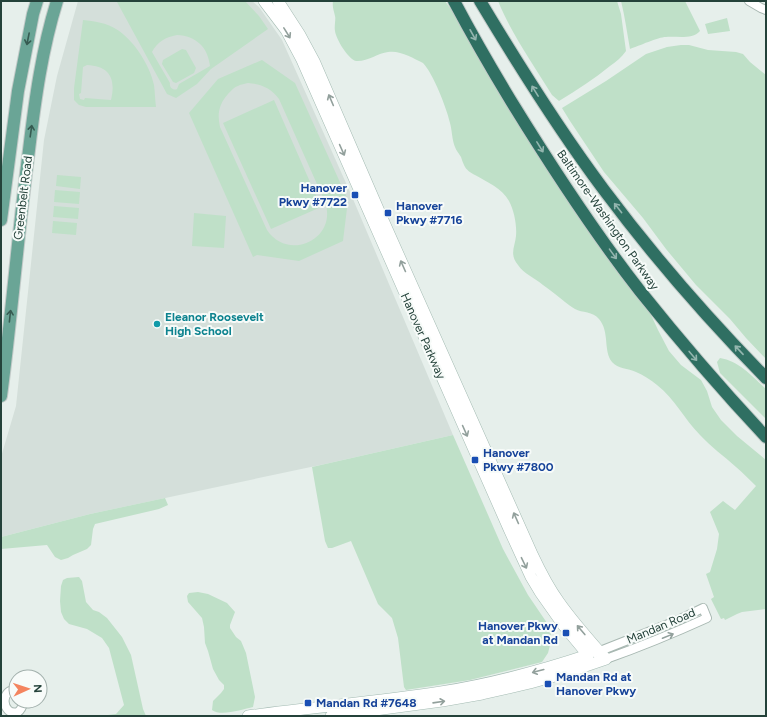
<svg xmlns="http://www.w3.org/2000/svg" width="767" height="717" font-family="Figtree,sans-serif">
	<rect width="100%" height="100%" fill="#e6efeb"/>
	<path fill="#d4dfda" d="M78 1H252L259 7 282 40 350 192 453 435 325 464 90 514 1 537V457L16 406 44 140 57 76Z"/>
	<path fill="#bfe0c8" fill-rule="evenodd" d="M117 1H245L259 16 268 29 211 69 197 84 176 98 167 94 117 2ZM177 35C196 36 208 47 210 66L179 84 177 89C173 91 169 87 170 83L152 52C157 42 166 37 177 35Z
		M333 1H445L487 60 639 289 658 330 669 351 681 365 701 380 707 391 712 407 721 420 737 436 766 460V609L742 612 737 614 725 620 724 618 721 619 711 599 714 597 706 574 710 572 717 549 719 534 710 512 723 501 735 510 756 486C749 479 743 473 736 467 724 456 711 447 700 435 684 419 675 399 657 385 651 380 643 375 636 372 628 368 618 369 612 362 603 351 610 332 599 319 593 311 582 313 575 309 571 307 568 304 565 302 558 296 551 291 543 285 535 278 524 274 518 265 509 254 515 247 516 236 517 225 514 210 509 201 502 188 487 182 475 175 471 173 466 170 464 165 463 163 462 160 461 157 459 154 456 150 455 147 452 140 452 130 450 123 447 109 433 73 423 63 413 58 400 50 388 52 378 53 367 62 356 61 348 59 336 39 335 31 334 26 336 20 335 16 334 11 332 7 333 1Z
		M498 1H617L621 14 626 51C622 57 616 62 610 66 594 79 577 90 559 101L552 95C533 64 512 35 498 1Z
		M621 1H685L700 31C692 40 677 36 666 37 658 37 639 46 630 49 627 33 625 17 621 1Z
		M727 18 730 31 708 34 705 24Z
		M83 20C94 21 107 23 116 29 133 39 150 65 154 85 155 92 155 100 156 107H86L79 105 74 100V88ZM87 65C110 66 116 79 111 100L85 98 84 100 80 99 79 94 81 93 83 67Z
		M681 45H689L708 50 736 52 743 54 750 62 766 75V359L746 338 730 319 696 285 666 249 643 218 604 172 570 121 562 108 606 81 646 54 667 47Z
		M182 49 186 50 196 68 194 73 176 83 173 82 162 64 163 60Z
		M262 60 295 83 348 200 343 241 299 261 257 255 253 257 189 113 218 79ZM248 83C261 84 271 88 279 99L325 202C338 239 288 262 267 230L220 127C217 114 219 104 228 94 231 91 234 87 238 86 241 84 245 84 248 83Z
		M274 100 321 207 271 229 223 123Z
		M57 175 81 177 80 189 56 186Z
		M55 190 80 192 79 204 54 202Z
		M54 206 79 208 78 219 53 217Z
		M194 213 226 216 224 248 192 246Z
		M53 221 77 223 76 235 52 233Z
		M720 358C739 361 752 376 766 389V419L720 373 717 362Z
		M453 435 503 549 528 595 545 620 550 628 551 636 550 645 548 653 542 662 470 680 406 690 404 687 398 638 392 618 378 604 351 541 332 548H328L325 541 312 467Z
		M165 498 168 505 159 509 95 524 93 529 91 545 87 549 73 555 68 558 61 560 55 557 47 545 1 549V537L90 514Z
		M79 577 82 581 86 602 93 610 99 612 107 618 122 637 131 655 143 709 146 716H100L116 714 124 705 109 648 102 638 87 629 69 624 64 619 61 612 60 601 61 586 63 580 67 578Z
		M198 592 208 594 227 603 235 612 230 625V628L236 637 241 641 246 653 255 697 253 707C243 709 221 717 212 710L213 701 221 693 224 689V685L219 680 213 669 208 651 205 643 204 627 202 618 188 602 187 596 189 593Z"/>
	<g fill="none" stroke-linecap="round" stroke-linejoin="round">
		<defs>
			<path id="street" d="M749 1 761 8 766 10
				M595 653 676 621 703 608 707 618C674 633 640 647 606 659
				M16 691C0 687 1 717 18 712 22 709 23 705 24 701"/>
			<path id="secondary" d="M278 1 300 35 314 61 378 209 532 554C540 571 548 587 559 602 573 622 590 641 606 659L562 674 530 683 482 694 442 701 331 716
				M248 716C313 707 377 702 441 692 491 684 540 671 588 655L564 626 540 592 531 577 509 529 302 60 286 30 264 1"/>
			<path id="primary" d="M1 220 18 91 33 14 37 1
				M1 396C12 314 18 232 29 150 35 100 42 49 57 1"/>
			<path id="highway" d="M454 1C472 35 491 68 511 101 551 166 593 231 640 291 680 341 722 390 766 437
				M480 1C519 66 559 130 604 190 654 257 708 319 766 378"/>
		</defs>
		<use href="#street" stroke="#a8b8b2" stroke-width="10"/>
		<use href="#secondary" stroke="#a4bbb3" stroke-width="12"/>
		<use href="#primary" stroke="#c2cac8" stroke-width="14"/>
		<use href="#highway" stroke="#c2cac8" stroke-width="14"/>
		<use href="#street" stroke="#fff" stroke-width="8"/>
		<use href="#secondary" stroke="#fff" stroke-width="11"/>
		<use href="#primary" stroke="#6aa596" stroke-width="12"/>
		<use href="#highway" stroke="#2f6f62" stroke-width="12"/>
	</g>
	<defs><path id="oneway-shaft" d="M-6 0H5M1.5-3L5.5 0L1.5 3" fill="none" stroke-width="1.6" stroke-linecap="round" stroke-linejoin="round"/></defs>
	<g stroke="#92a09c">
		<use href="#oneway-shaft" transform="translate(287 33) rotate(58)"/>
		<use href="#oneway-shaft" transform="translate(331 100) rotate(-113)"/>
		<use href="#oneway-shaft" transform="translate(342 150) rotate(66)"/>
		<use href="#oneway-shaft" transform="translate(403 266) rotate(-114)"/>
		<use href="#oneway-shaft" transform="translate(465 431) rotate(66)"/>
		<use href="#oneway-shaft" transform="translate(516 518) rotate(-114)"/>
		<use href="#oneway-shaft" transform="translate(524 563) rotate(64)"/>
		<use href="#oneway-shaft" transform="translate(581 630) rotate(-130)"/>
		<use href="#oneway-shaft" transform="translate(668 636) rotate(-22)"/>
		<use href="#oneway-shaft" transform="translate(538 671) rotate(165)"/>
		<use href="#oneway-shaft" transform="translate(439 702) rotate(-8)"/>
	</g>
	<g stroke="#93b5ae">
		<use href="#oneway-shaft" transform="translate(473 35) rotate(61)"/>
		<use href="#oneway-shaft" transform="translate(535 91) rotate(-122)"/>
		<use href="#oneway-shaft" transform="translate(540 147) rotate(58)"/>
		<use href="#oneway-shaft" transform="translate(618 208) rotate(-128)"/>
		<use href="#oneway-shaft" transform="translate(613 254) rotate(54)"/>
		<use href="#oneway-shaft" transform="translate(739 350) rotate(-133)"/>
		<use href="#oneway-shaft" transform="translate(693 356) rotate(50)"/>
	</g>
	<g stroke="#365b51">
		<use href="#oneway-shaft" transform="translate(28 39) rotate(101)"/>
		<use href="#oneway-shaft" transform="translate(31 131) rotate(-82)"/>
		<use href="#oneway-shaft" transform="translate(10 316) rotate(-84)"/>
	</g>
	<g fill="#1a4fb4" stroke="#f7fbf9" stroke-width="1.5">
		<rect x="351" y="191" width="8" height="8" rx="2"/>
		<rect x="384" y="209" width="8" height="8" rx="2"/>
		<rect x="471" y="456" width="8" height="8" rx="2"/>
		<rect x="562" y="629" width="8" height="8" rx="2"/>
		<rect x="544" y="680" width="8" height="8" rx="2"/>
		<rect x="304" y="699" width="8" height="8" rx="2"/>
	</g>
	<circle fill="#0f9aa8" stroke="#f7fbf9" stroke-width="1.5" cx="157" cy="324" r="4"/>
	<g text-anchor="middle" stroke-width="4" stroke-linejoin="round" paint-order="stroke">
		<g font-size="12" font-weight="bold" fill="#164399" stroke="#f7fbf9" text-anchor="start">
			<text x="347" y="192" text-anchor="end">Hanover<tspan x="347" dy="14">Pkwy #7722</tspan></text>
			<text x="396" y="210">Hanover<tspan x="396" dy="14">Pkwy #7716</tspan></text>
			<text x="483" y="457">Hanover<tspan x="483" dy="14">Pkwy #7800</tspan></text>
			<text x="558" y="630" text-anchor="end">Hanover Pkwy<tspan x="558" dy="14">at Mandan Rd</tspan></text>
			<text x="556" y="681">Mandan Rd at<tspan x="556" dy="14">Hanover Pkwy</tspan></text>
			<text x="316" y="707">Mandan Rd #7648</text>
		</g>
		<g font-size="12" fill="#24423a" stroke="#f7fbf9">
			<text transform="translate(23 198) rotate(-83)" y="4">Greenbelt Road</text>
			<text transform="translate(608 220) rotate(55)" y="4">Baltimore-Washington Parkway</text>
			<text transform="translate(423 336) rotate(66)" y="4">Hanover Parkway</text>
			<text transform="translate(661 626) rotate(-23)" y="4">Mandan Road</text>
		</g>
		<g font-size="12" font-weight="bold" fill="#0d838f" stroke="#f7fbf9" text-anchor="start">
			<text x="165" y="321">Eleanor Roosevelt<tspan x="165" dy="14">High School</tspan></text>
		</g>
	</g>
	<rect width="767" height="717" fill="none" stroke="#24423a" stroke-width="4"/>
	<g transform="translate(28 689) rotate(87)"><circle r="19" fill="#f7fbf9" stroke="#a3b1ad"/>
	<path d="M0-3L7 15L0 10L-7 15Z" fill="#f4845f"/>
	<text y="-6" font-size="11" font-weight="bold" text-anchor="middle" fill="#24423a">N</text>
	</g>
</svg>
